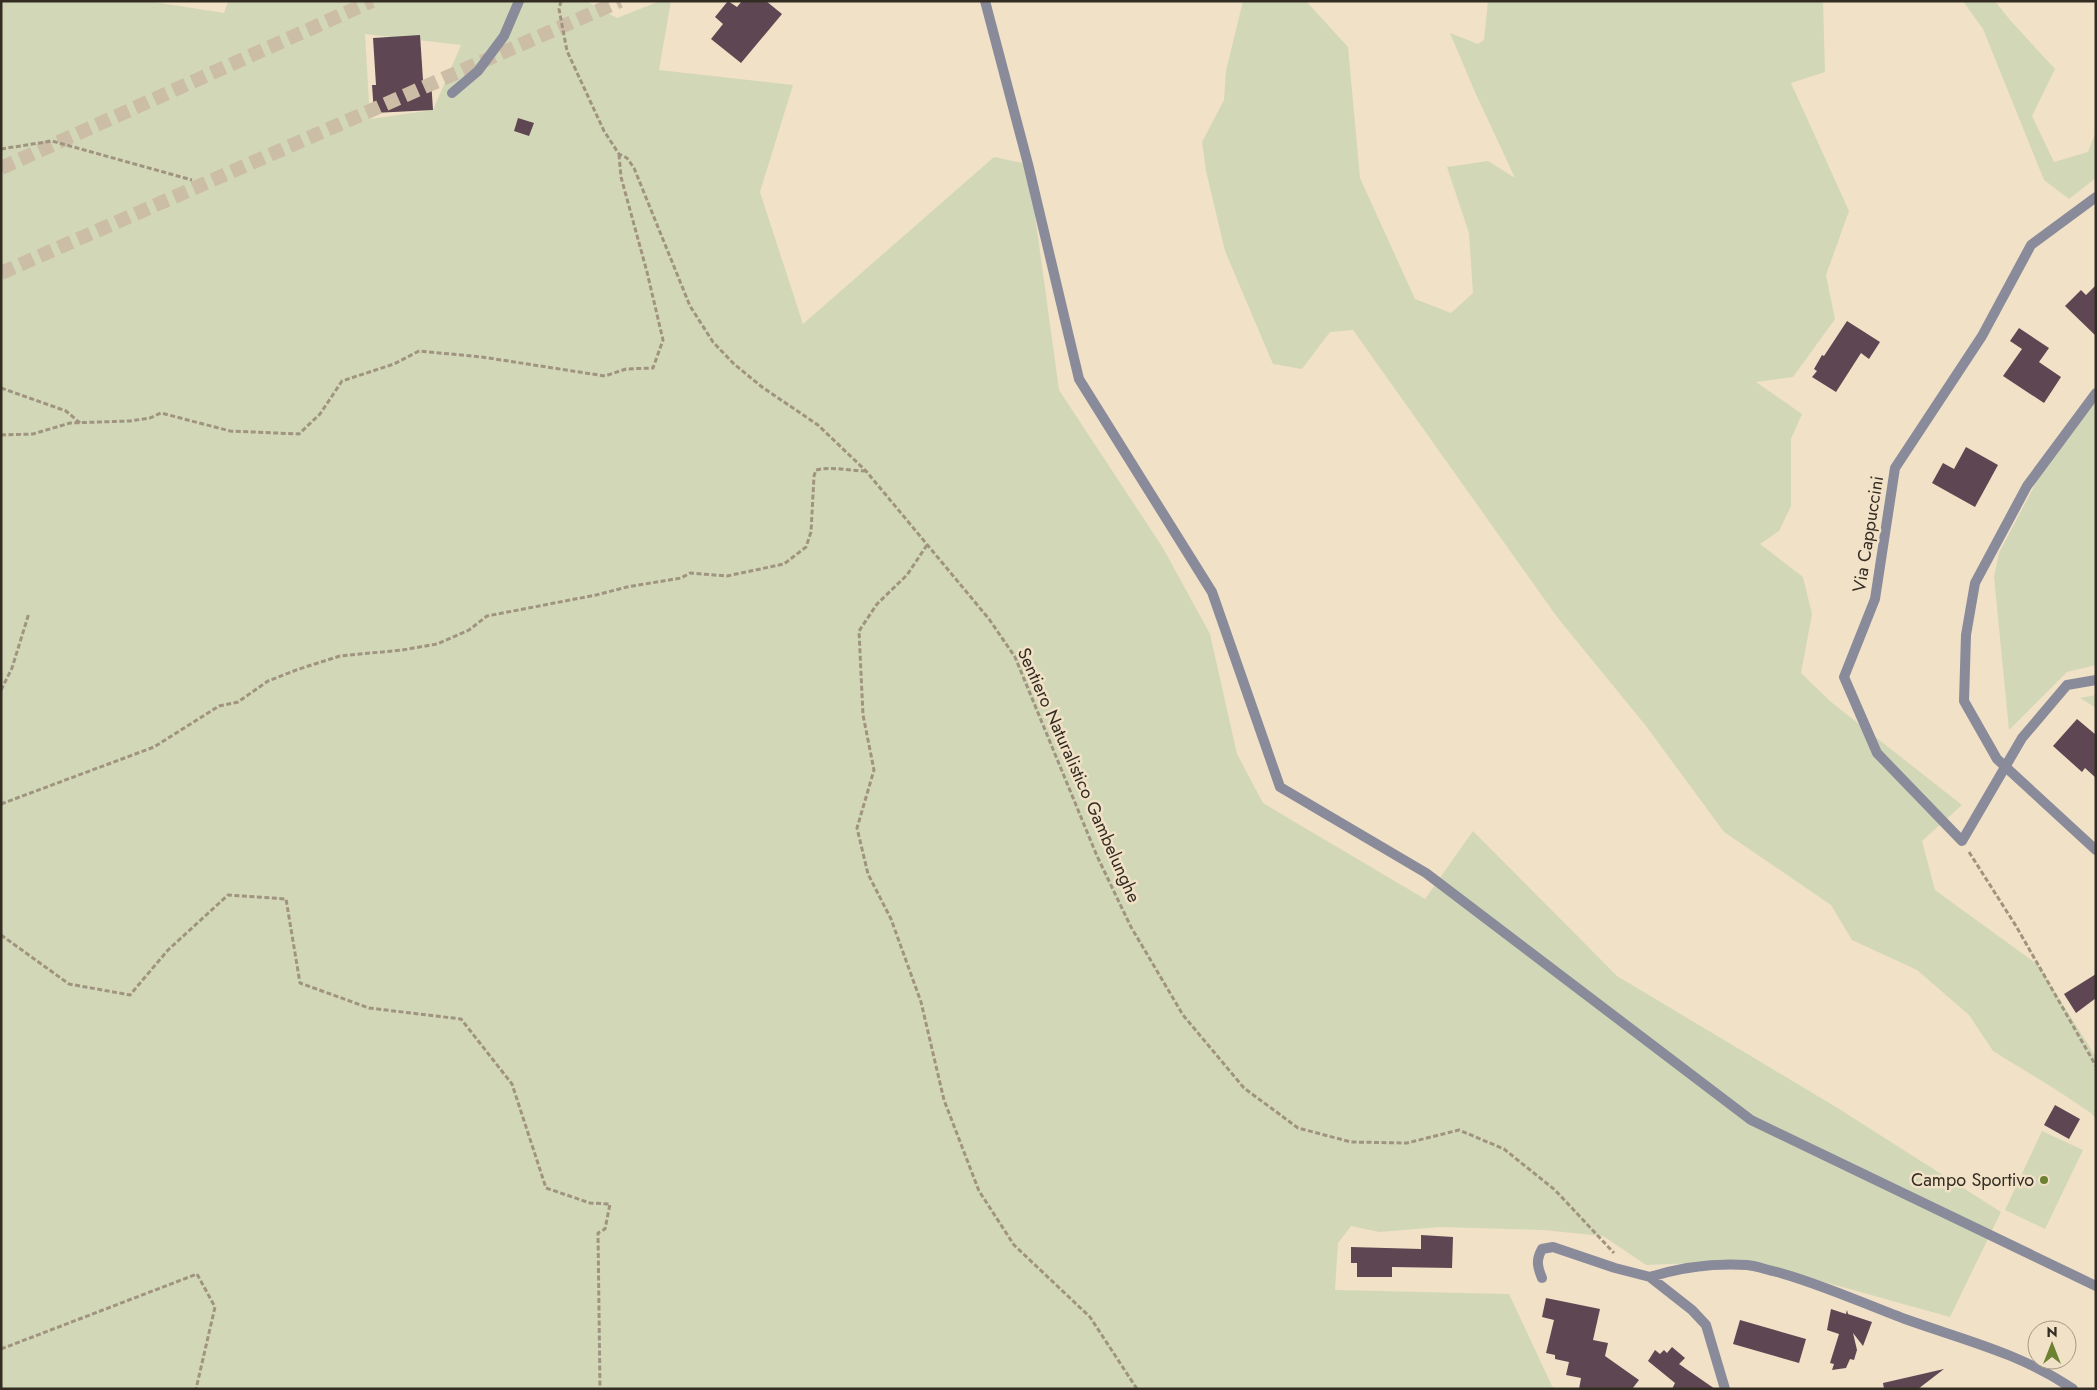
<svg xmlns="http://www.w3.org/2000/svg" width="2097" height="1390" font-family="Jost,sans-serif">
	<rect width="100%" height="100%" fill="#f1e1c7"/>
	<path fill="#d2d8b7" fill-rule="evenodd" d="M1 1H148L224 13 228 1H586L617 18 660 1H671L659 70 793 85 760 192 803 324 994 157 1028 164 1059 390 1163 548 1210 634 1237 754 1263 803 1425 899 1473 831 1617 976 1836 1107 2001 1212 1950 1317 1749 1261 1646 1265 1603 1236 1543 1230 1440 1227 1379 1232 1351 1226 1338 1243 1335 1290 1509 1294 1552 1386 1556 1389H1ZM365 34 461 45 433 110 370 119Z
		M1243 1H1306L1348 47 1360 178 1415 299 1451 313 1473 293 1469 233 1447 167 1488 161 1515 178 1475 92 1450 33 1478 44 1484 40 1488 1H1823L1825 72 1791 83 1849 211 1826 275 1835 319 1793 377 1756 382 1802 414 1791 439V506L1779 531 1760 544 1803 577 1812 614 1801 673 1831 702 1962 805 1922 841 1935 890 2038 965 2096 1057V1119L2091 1113 2055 1089 1993 1051 1969 1015 1917 970 1852 940 1831 905 1724 832 1646 726 1557 617 1353 330 1330 332 1302 369 1273 364 1225 251 1206 171 1202 142 1224 100 1226 71Z
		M1963 1H1995L2010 20 2055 69 2032 116 2054 162 2088 152 2096 131V178L2069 199 2044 180 1983 29Z
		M2096 402V665L2067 672 2009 730 1994 577 1999 553 2061 435Z
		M2096 695V708L2080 698Z
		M2042 1131 2083 1150 2045 1229 2005 1210Z"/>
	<path fill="#5e4653" d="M728 1 737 7 742 1H766L782 14 741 63 711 39 723 24 715 17Z
		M420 35 423 80H431L433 110 374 113 372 85H376L373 38Z
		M518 118 534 123 529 136 514 131Z
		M2096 285V336L2065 306 2081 290 2086 295Z
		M1847 321 1880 342 1869 359 1861 353 1836 392 1812 377 1817 371 1814 369 1822 355 1824 356Z
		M2019 328 2049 348 2039 362 2061 377 2044 403 2003 376 2022 349 2010 341Z
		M1966 447 1998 465 1975 507 1932 483 1943 463 1954 469Z
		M2077 719 2096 735V778L2085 768 2082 772 2053 746Z
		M2096 974V998L2076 1013 2064 994Z
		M2055 1105 2080 1119 2069 1139 2044 1125Z
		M1421 1235 1453 1237 1452 1268 1392 1267V1277H1357V1263H1351V1247L1421 1249Z
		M1546 1298 1600 1309 1593 1340 1608 1343 1605 1356 1639 1380 1632 1389H1579L1581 1378 1566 1375 1569 1362 1555 1359V1355L1546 1353 1554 1320 1542 1317Z
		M1831 1309 1846 1314 1847 1310 1848 1314 1872 1322 1863 1346 1853 1333 1857 1350 1854 1360 1850 1359 1846 1368 1832 1370 1834 1364 1830 1363 1839 1334 1827 1330Z
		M1740 1320 1806 1339 1799 1363 1733 1344Z
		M1672 1347 1685 1358 1679 1364 1715 1389H1672L1675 1383 1648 1361 1655 1350 1660 1354 1664 1350 1667 1353Z
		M1944 1369 1918 1389H1884L1883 1383Z"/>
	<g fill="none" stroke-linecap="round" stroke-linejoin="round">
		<path stroke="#cbbda6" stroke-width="14" stroke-dasharray="14 7" stroke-linecap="butt" d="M1 168 372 1
			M1 273 620 1"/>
		<path stroke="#a09481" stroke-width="3" stroke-dasharray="5 2.5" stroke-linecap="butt" d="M561 1 559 9 567 51 604 131 619 154 627 158 634 168 690 306 713 342 734 364 762 387 818 425 866 471 989 619 1015 657 1097 856 1131 927 1183 1015 1244 1088 1298 1128 1351 1142 1407 1143 1459 1130 1504 1149 1555 1190 1614 1253
			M1 149 52 141 192 180
			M1 388 66 411 80 423
			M1 435 33 434 70 423 130 421 150 418 161 413 230 431 299 434 320 414 342 381 394 364 419 351 482 357 605 376 626 369 653 368 663 340 647 272 621 177 619 155
			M927 545 907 575 877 604 859 631 863 715 874 770 857 828 868 874 891 919 921 1002 944 1100 979 1191 1014 1245 1090 1317 1137 1389
			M1 690 12 668 29 613
			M1 804 154 747 219 706 238 702 268 681 299 669 340 656 402 650 437 644 469 630 487 616 596 595 627 587 681 578 690 573 727 576 784 564 806 547 811 532 814 476 816 470C832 466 849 471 866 471
			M1969 852 2016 926 2096 1066
			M1 935 69 984 130 995 168 950 228 895 286 899 300 983 369 1008 461 1019 512 1084 546 1188 590 1203 610 1204 605 1229 598 1233 600 1389
			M1 1349 197 1274 215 1307 196 1389"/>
		<path stroke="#898b9a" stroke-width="10" d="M985 1 1028 164 1079 379 1212 592 1280 787 1426 873 1751 1120 2096 1286
			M452 93 478 71 504 36 519 1
			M2096 197 2031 245 1982 336 1895 468 1875 599 1844 677 1877 753 1962 841 2022 738 2067 685 2096 680
			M2096 393 2027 486 1975 583 1966 635 1964 701 1997 759 2096 850
			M1650 1277C1682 1267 1714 1263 1747 1265 1757 1266 1767 1270 1777 1272 1821 1284 1862 1303 1905 1319 1964 1340 2020 1353 2073 1389
			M1542 1278C1537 1266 1536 1260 1542 1249L1553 1247 1615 1268 1650 1277 1692 1310 1706 1325 1725 1389"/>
	</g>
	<circle fill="#6c8132" stroke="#f1e1c7" stroke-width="2" cx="2044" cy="1180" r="5"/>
	<g text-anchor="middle" stroke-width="5" stroke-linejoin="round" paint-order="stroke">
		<g font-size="18" fill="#322c22" stroke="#f1e1c7">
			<text transform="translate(1868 534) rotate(-81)" y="6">Via Cappuccini</text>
			<text transform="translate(1079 775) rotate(66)" y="6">Sentiero Naturalistico Gambelunghe</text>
		</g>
		<g font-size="18" fill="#322c22" stroke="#f1e1c7" text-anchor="end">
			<text x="2034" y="1186">Campo Sportivo</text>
		</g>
	</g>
	<rect width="2097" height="1390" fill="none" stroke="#322c22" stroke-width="5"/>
	<g transform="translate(2052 1345)"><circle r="24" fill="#f1e1c7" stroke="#a59985"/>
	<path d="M0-4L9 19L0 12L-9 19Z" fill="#6c8132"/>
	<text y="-8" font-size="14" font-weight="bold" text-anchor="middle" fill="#322c22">N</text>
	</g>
</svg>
